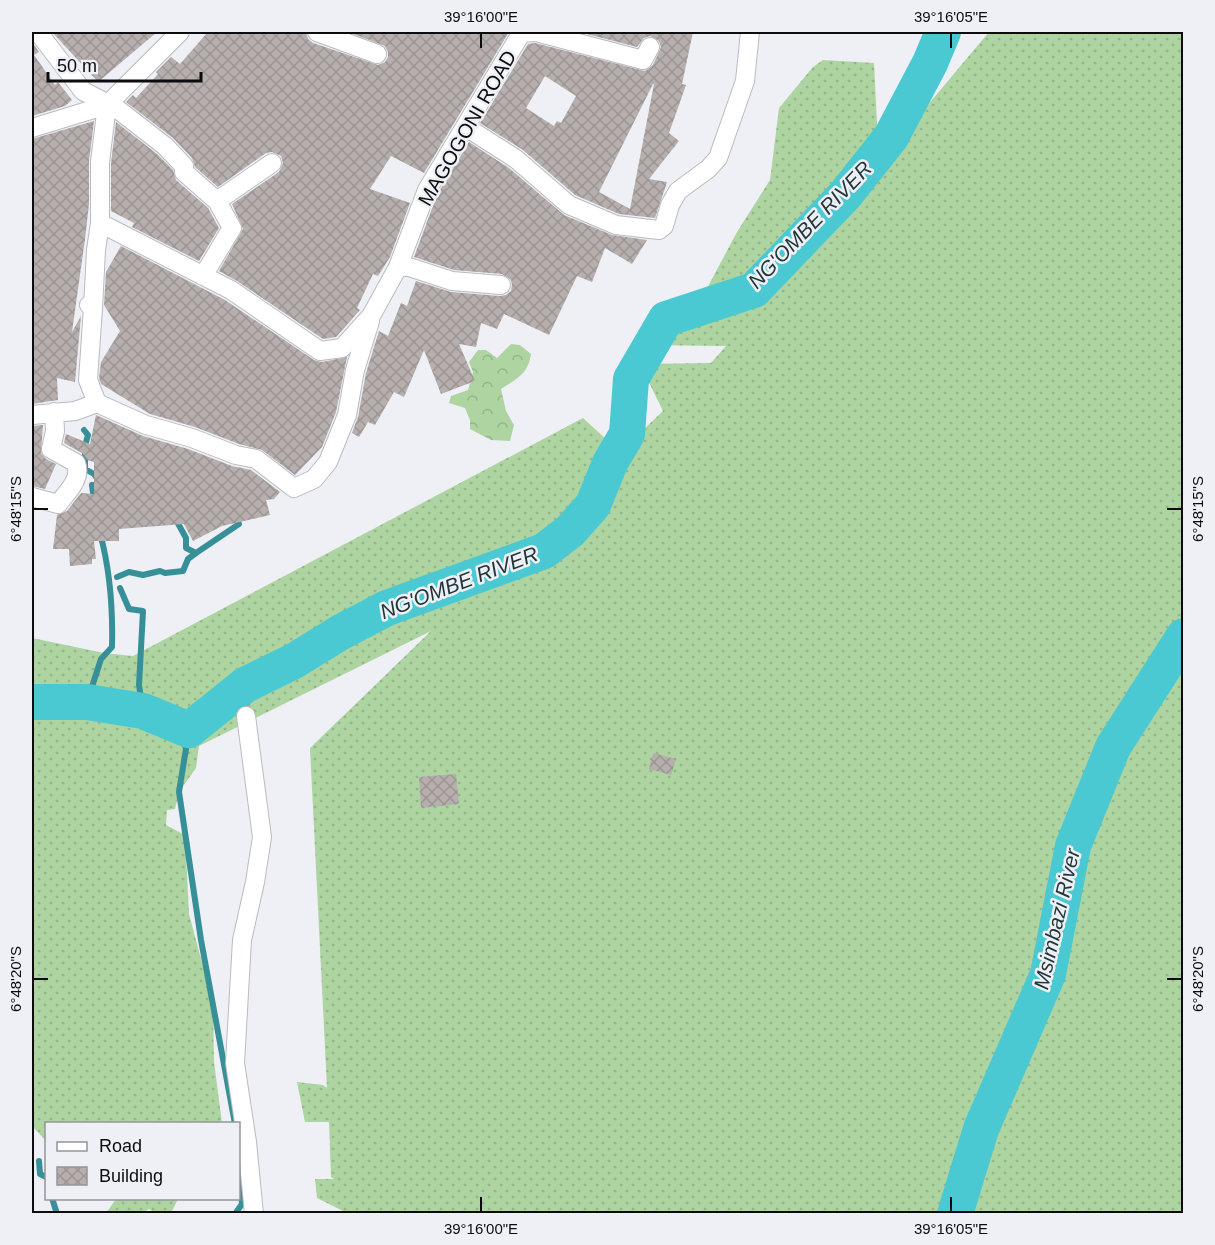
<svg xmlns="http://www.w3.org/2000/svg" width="1215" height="1245" font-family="Helvetica,sans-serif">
	<defs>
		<pattern id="grass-dots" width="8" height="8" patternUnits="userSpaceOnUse" patternTransform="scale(1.5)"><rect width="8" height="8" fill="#aed4a1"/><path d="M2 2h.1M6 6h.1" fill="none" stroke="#94b589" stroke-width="1.8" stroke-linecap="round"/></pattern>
		<pattern id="forest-crowns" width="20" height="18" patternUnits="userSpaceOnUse" patternTransform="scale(1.5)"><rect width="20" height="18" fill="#aed4a1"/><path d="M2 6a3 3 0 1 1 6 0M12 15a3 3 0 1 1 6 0" fill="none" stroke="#94b589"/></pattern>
		<pattern id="building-cross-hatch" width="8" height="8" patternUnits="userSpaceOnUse" patternTransform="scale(1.5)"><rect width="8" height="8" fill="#b6afae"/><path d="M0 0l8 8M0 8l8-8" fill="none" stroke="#9b9594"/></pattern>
	</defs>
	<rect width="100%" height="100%" fill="#eef0f5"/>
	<path fill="url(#grass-dots)" d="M989 32H1183V1213L370 1214 367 1211 345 1212 317 1198 315 1179H334L331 1177 329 1122H305L297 1082 323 1085 327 1088 310 748 431 631 199 746 196 768 179 792 175 809 167 810 166 825 185 835 189 914 213 1004 214 1062 222 1123 46 1124V1141L32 1126V638L104 653 133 656 583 418 620 452 663 411 640 364 711 363 726 346 640 345 704 294 737 232 770 180 779 108 813 67 823 60 874 63 879 163Z
		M116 1199V1198L178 1199 171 1213H155L149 1209 142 1213H106Z"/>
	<path fill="url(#forest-crowns)" d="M511 344 520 345 531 354C528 374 518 378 501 389L506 411 514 425 510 441 491 440 470 429V420L465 408 449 403 451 396 468 390 473 372 469 362 478 350H486L497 358Z"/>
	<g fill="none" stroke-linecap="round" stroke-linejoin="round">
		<path stroke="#379098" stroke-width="6" d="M84 430 88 435 85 446V469L94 474 101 484 92 485 94 500
			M196 553 239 524 236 516
			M117 577 129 572 143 575 160 571 165 573 183 571 188 559 196 553 186 548V538L175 518
			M120 588 129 609 143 611 139 685 143 711
			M87 702 101 659 112 647C113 609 110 570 100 533
			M189 730 179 792 201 940 235 1124
			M39 1161 40 1174 46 1177
			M52 1198 57 1214
			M71 1214H74
			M235 1214 242 1204 238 1161"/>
		<path stroke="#4ac9d3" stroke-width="36" d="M32 702H87L143 711 189 730 245 685 294 661 341 632 387 608 544 551 570 531 593 505 610 463 627 434 631 379 666 319 754 290 845 195 891 137 930 63 943 32
			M955 1214 981 1129 1048 974 1073 846 1113 747 1184 636"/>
	</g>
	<path fill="url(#building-cross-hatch)" fill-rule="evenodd" d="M52 32H157L98 82Z
		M208 32H306L308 39 313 43 378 65 385 62 388 57V52L385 46 348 32H509L424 173 391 156 370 189 410 203 390 257 378 276 373 274 357 308 360 310 336 337 323 339 237 281 219 271 243 229 232 204 279 172 283 163 281 156 272 152 266 153 218 187 195 167 192 158 173 138 126 102 133 95 136 98 158 74 156 72 171 57 180 64Z
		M579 32H693L682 84 686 85 669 133 679 141 649 179 667 182 655 218 619 214 575 195 523 150 480 123 528 44 535 43 645 71 653 65 661 47 659 41 650 36 644 38 637 47ZM545 76 576 96 561 123 557 121 554 126 526 108ZM653 84H654L630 209 599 192Z
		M32 42 39 52 34 55 55 85 58 82 72 100 65 106 32 116Z
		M94 121 89 161V204L85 239 72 332 81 316 75 382 57 378 58 400 32 404V250L34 231H32V139Z
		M116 122 157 154 173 170 176 180 208 208 219 228 199 261 132 227 134 223 111 211V163Z
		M469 142 509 168 564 215 612 235 647 240 632 264 605 248 592 282 577 276 549 335 504 314 497 329 481 323 476 347 459 344 475 381 441 394 424 350 404 397 394 392 375 425 368 422 359 437 352 433 358 417 366 373 379 331 388 336 401 303 407 306 416 281 451 292 500 296 506 295 511 291 512 285 511 280 502 274 454 270 414 257 437 195Z
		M121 246 225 300 314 360 322 362 347 357 336 412 322 447 295 475 262 450 239 444 195 427 150 414 101 384 99 378 101 362 120 331 104 305 106 272Z
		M96 415 143 436 188 449 232 466 251 470 280 492 274 499 266 500 270 515 222 526 193 541 184 524 119 529V541H94L96 559H92V564L70 566 69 549H53L57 515 67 511 81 493 94 494V462L87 460 82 453 64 443 66 434 90 444Z
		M43 425 41 453 46 459 56 464 45 489 32 486V426Z
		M653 753 676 759 671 775 649 769Z
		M456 774 459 804 421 808 419 777Z"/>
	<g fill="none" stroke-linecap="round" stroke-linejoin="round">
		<defs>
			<path id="street" d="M38 32 83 91 116 108 165 146 184 166V172L217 201 232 228 203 276
				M317 32 377 54
				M521 33 536 32 643 60 650 47
				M107 105 100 162V223L231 290 320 351 342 348 371 316 398 267 427 190 522 32
				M466 127 516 159 569 205 616 225 659 230 664 226 670 205 678 191 708 169 718 158 745 81 750 32
				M32 128 107 105 180 32
				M217 201 272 163
				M398 267H409L452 281 501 285
				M89 305 93 308 88 380 97 403 146 425 192 438 236 455 256 459 294 488 314 479 328 462 347 415 355 370 370 321
				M93 308 96 250 100 223
				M32 415 75 411 97 403
				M32 497 58 504C67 492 82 479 76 463L51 449 55 431 54 412
				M246 716 262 837 255 882 242 940 235 1063 247 1142 254 1214"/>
		</defs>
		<use href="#street" stroke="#b9bbc0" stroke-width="20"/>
		<use href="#street" stroke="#fff" stroke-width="18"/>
	</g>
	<path fill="none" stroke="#0c0c0e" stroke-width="2" d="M481 33V48M951 33V48M33 509H48M1167 509H1182M33 979H48M1167 979H1182M481 1197V1212M951 1197V1212"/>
	<g text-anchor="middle" stroke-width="5" stroke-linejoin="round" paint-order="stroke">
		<g font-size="20" fill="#0c0c0e" stroke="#eef0f5">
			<text transform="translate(467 128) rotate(-60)" y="7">MAGOGONI ROAD</text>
		</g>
		<g font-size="21" font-style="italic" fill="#1f3537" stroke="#eef0f5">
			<text transform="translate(810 225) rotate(-46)" y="7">NG'OMBE RIVER</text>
			<text transform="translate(459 583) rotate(-21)" y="7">NG'OMBE RIVER</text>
			<text transform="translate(1057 919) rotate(-77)" y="7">Msimbazi River</text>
		</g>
	</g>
	<rect width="1215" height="1245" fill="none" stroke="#eef0f5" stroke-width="66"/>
	<rect x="45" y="1122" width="195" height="78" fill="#eef0f5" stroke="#949599" stroke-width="1.5"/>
	<rect x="57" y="1142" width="30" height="9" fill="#ffffff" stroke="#949599" stroke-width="1.5"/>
	<text x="99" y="1152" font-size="18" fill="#0c0c0e">Road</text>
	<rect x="57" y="1167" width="30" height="18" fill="url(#building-cross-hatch)" stroke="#949599" stroke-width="1.5"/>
	<text x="99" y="1182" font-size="18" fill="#0c0c0e">Building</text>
	<path d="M48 72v9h153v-9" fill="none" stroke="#0c0c0e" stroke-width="3"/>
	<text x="57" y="72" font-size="18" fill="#0c0c0e" stroke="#eef0f5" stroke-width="4.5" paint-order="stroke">50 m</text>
	<rect x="33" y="33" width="1149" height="1179" fill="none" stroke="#0c0c0e" stroke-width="2"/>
	<g font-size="15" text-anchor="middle" fill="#0c0c0e">
		<text x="481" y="22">39°16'00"E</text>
		<text x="951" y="22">39°16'05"E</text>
		<text transform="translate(16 509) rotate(-90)" y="5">6°48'15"S</text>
		<text transform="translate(1198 509) rotate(-90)" y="5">6°48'15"S</text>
		<text transform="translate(16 979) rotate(-90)" y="5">6°48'20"S</text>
		<text transform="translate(1198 979) rotate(-90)" y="5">6°48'20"S</text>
		<text x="481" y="1234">39°16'00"E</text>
		<text x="951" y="1234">39°16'05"E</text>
	</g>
</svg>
